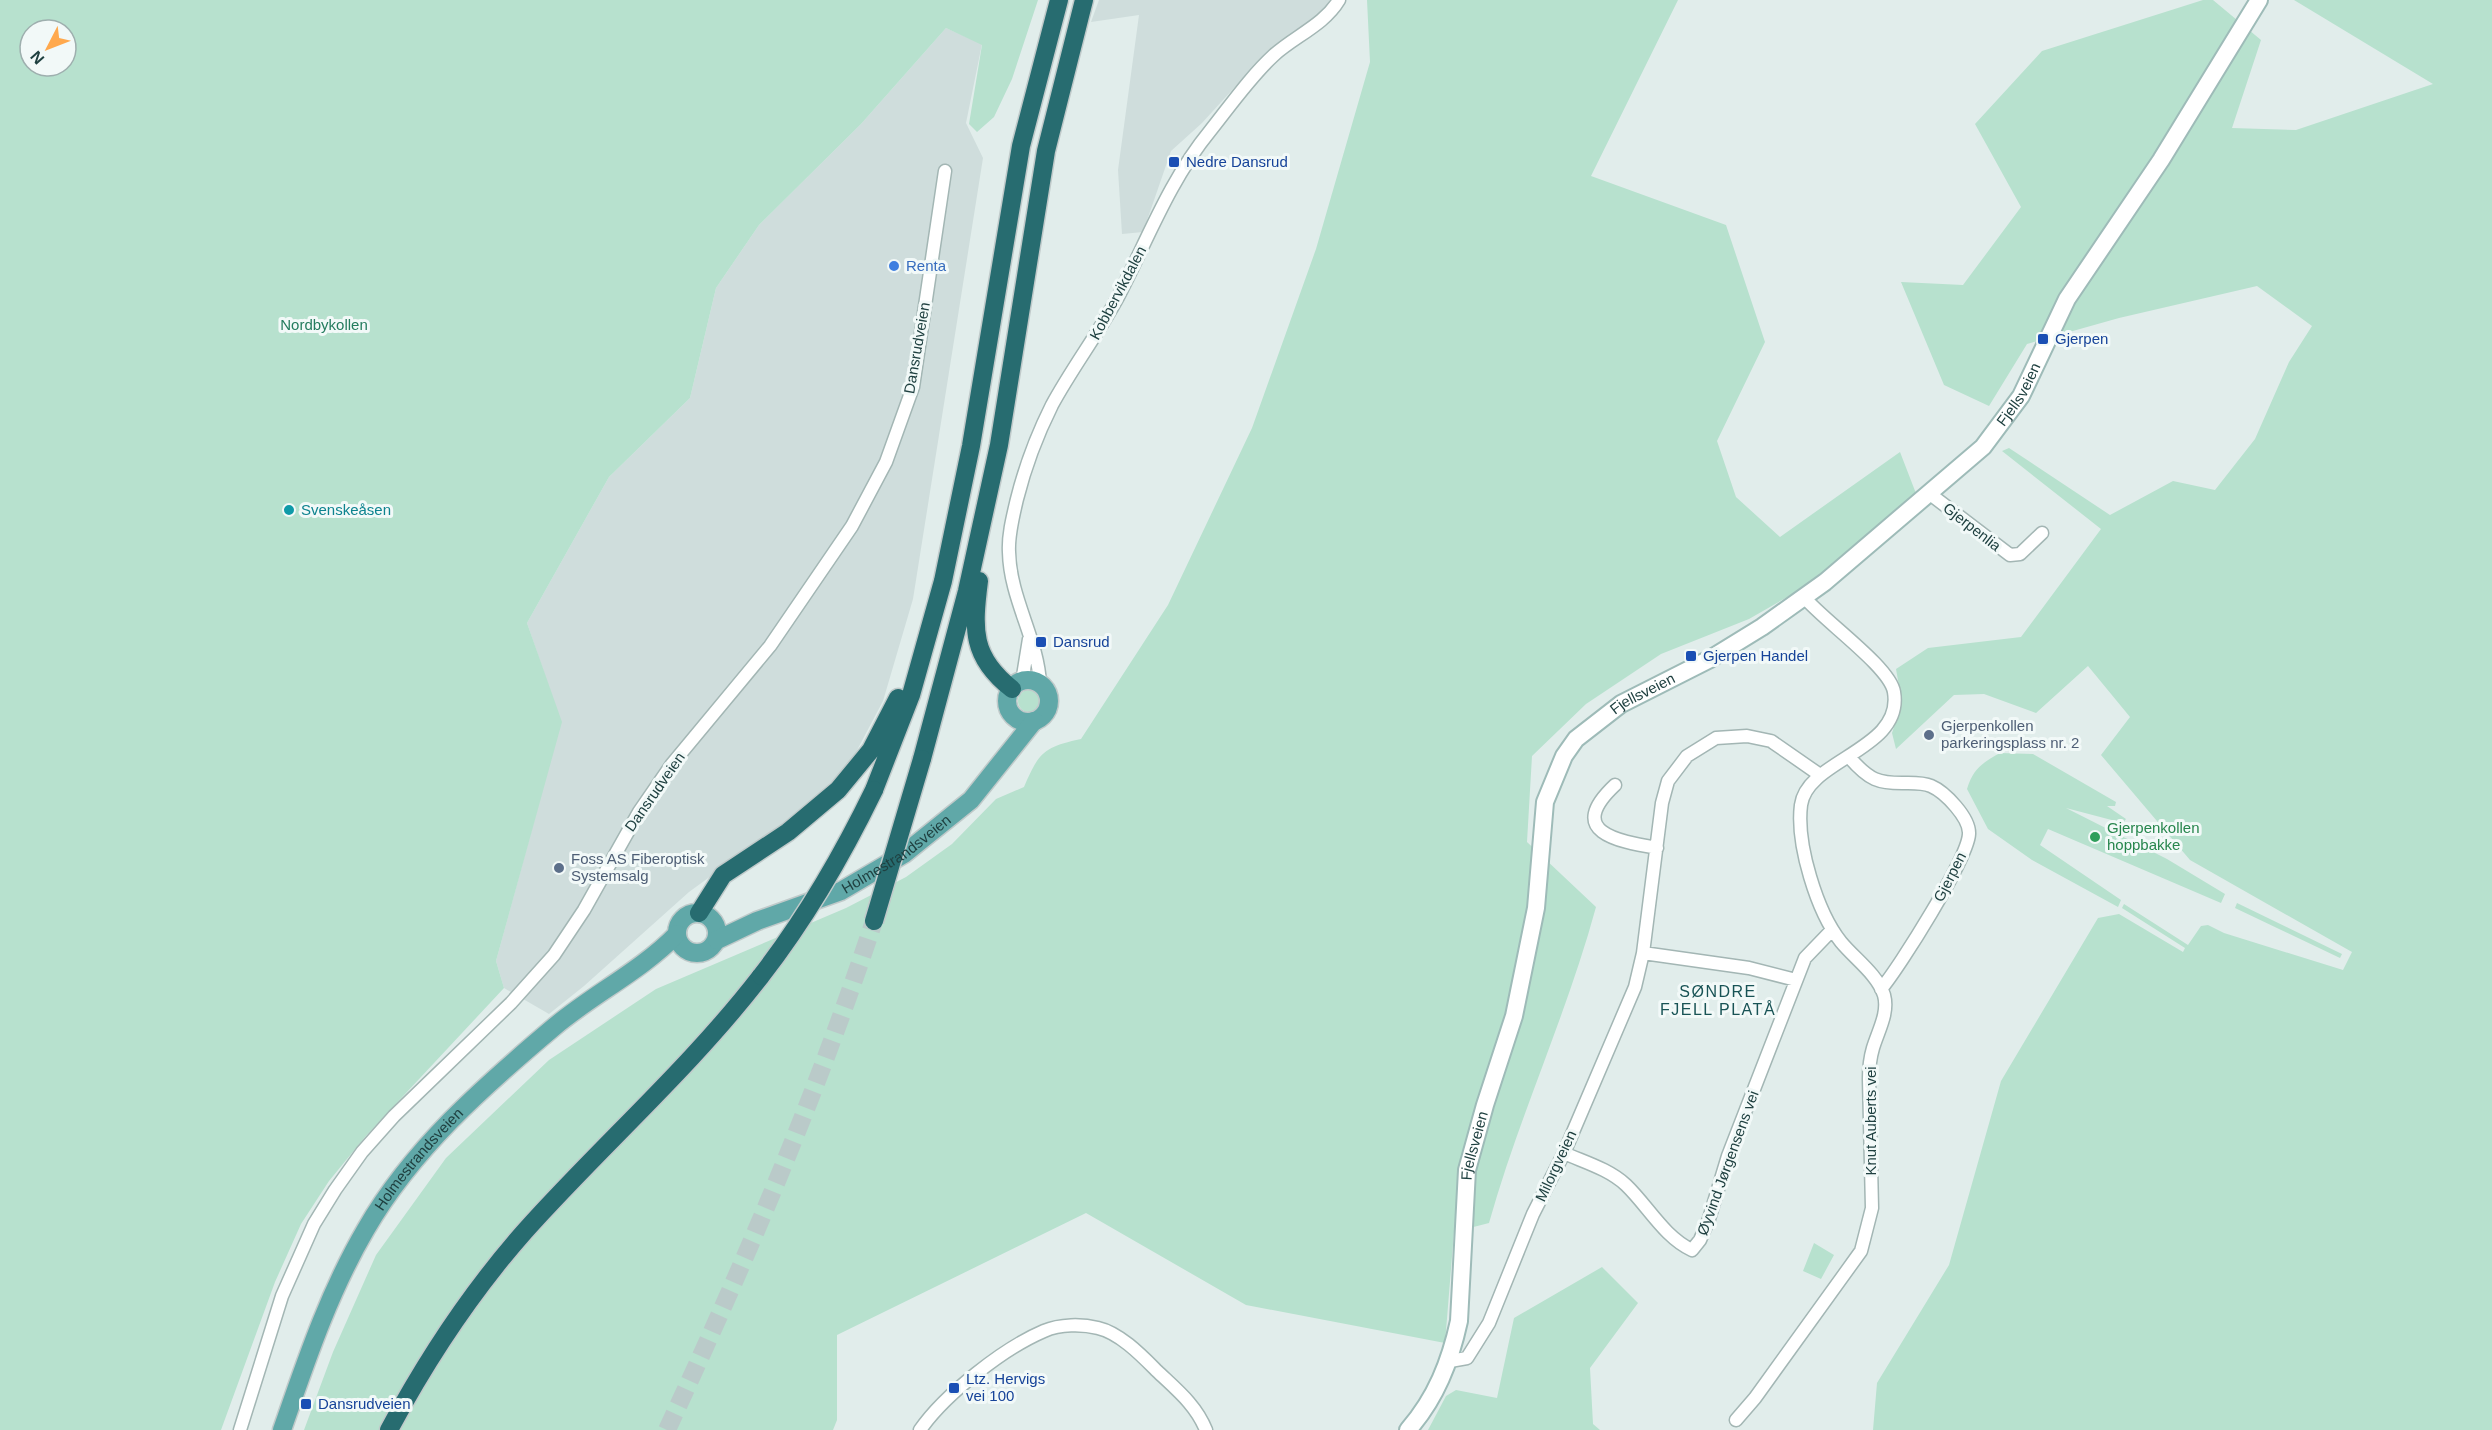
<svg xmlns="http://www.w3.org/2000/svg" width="2492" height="1430" font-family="Helvetica,sans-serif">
	<rect width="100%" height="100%" fill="#e1edeb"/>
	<path fill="#cfdddc" d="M1099 0H1330L1320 16 1265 54 1202 123 1171 151 1143 232 1122 234 1118 170 1139 15 1091 22Z
		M946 28 982 44 966 123 983 158 913 599 883 701 854 756 815 800 689 892 584 986 549 1014 504 988 496 961 561 722 527 623 609 477 690 398 716 288 759 225 861 124Z"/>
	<path fill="#b7e1ce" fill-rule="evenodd" d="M0 0H1038L1012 79 994 117 977 132 969 124 982 45 946 28 861 124 759 225 716 288 690 398 609 477 527 623 562 722 496 961 504 988 365 1137 329 1181 301 1224 275 1282 221 1430H0ZM30 30H66V66H30Z
		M1367 0H1678L1591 176 1726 225 1765 342 1717 441 1736 497 1780 537 1900 452 1917 496 1803 588 1749 619 1661 654 1586 704 1532 756 1527 842 1596 907C1567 1014 1519 1116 1489 1223L1454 1232 1445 1343 1246 1305 1086 1213 837 1335V1420L833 1430H304L333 1352 376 1255 446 1158 549 1060 656 989 846 908 906 877 952 844 996 799 1024 787C1039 752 1044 747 1081 739L1168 605 1252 428 1316 249 1370 62Z
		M2203 0H2213L2261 40 2232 128 2296 130 2433 84 2294 0H2492V1430H1873L1877 1383 1949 1265 2001 1081 2098 918 2119 914 2183 952 2185 948 2122 908 2124 904 2188 945 2201 926 2208 925 2224 933 2343 970 2352 952 2190 860 2101 755 2130 717 2088 666 2036 713 1984 694 1954 695 1896 749 1892 733 1902 703 1896 669 1928 648 2021 637 2101 529 2002 451 2009 448 2110 515 2173 481 2215 490 2255 439 2289 362 2312 326 2257 286 2119 318 2027 344 1989 406 1944 385 1901 282 1963 285 2021 207 1975 124 2042 51Z
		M1018 701a11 11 0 1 1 22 0a11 11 0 1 1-22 0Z
		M2000 753 2033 754 2116 802 2115 806H2107L2126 819 2123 823 2066 808 2167 859 2225 894 2221 903 2048 829 2040 845 2121 900 2118 907 2032 860 1988 829 1967 789C1973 769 1982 763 2000 753Z
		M2237 903 2342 954 2340 958 2235 908Z
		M1814 1243 1834 1255 1821 1279 1803 1271Z
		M1602 1267 1638 1303 1590 1368 1593 1424 1600 1430H1428L1446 1396 1456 1390 1497 1398 1514 1318Z"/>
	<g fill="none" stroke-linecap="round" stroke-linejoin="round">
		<path stroke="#bacac9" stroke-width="18" stroke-dasharray="18 9" stroke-linecap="butt" d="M667 1430C745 1262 816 1097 874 921"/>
		<defs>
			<path id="minor" d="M1930 494 2010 555 2020 554 2042 533
				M1022 682 1029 639
				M1040 684C1038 639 1010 599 1009 552 1008 535 1013 516 1017 499 1025 467 1037 435 1052 405 1072 368 1098 334 1118 297 1147 241 1169 181 1210 131 1230 106 1250 77 1274 55 1295 36 1324 25 1339 0
				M1849 757C1869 780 1878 784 1908 783 1916 783 1924 783 1931 786 1945 792 1970 818 1969 834 1968 858 1899 968 1881 989
				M1615 785C1565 832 1617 841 1657 848
				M1643 953 1749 968 1796 980
				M1564 1153C1584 1162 1609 1169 1626 1185 1648 1206 1664 1237 1692 1250L1700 1240 1709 1219 1728 1156 1805 958 1832 930
				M1450 1361 1467 1358 1489 1323 1533 1214 1564 1153 1635 987 1643 953 1662 803 1668 781 1687 756 1716 738 1747 736 1771 741 1820 775
				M1736 1420 1755 1398 1861 1251 1872 1208 1869 1079C1869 1069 1870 1058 1873 1048 1878 1031 1889 1013 1884 995 1877 974 1855 959 1841 942 1817 912 1796 844 1801 805 1807 759 1904 750 1894 692 1890 667 1824 621 1804 597
				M240 1430 282 1296 314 1224 335 1190 362 1152 394 1116 511 1003 554 955 584 910 639 812 672 764 770 646 852 526 886 462 913 387 945 171
				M920 1430C945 1394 1004 1348 1044 1331 1060 1324 1082 1324 1098 1328 1120 1333 1142 1356 1157 1371 1177 1390 1196 1405 1206 1430"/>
			<g id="secondary">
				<path id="s1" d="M1408 1430C1436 1398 1450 1362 1459 1321L1467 1170 1485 1105 1514 1016 1536 908 1545 802 1564 756 1576 739 1621 704 1710 659 1762 627 1825 582 1983 447 2021 396 2067 299 2161 160 2259 0"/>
			</g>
			<g id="primary">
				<circle cx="1028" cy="701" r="21"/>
				<circle cx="697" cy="933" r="20"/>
				<path id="s2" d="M717 940 757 921 841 891 904 854 971 800 1034 721"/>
				<path id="s3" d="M282 1430C306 1361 329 1292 366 1229 412 1149 484 1086 554 1027 593 994 641 971 677 934"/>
			</g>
			<path id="motorway" d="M979 581C973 629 971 657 1012 689
				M922 759 967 591 999 445 1046 151 1084 0
				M874 790 911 695 943 581 971 446 1021 146 1059 0
				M699 913 723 875 788 832 838 790 871 750 898 698
				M389 1430C427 1359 472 1291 525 1231 602 1145 690 1068 761 976"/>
		</defs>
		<use href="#minor" stroke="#a3b6b4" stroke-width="15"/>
		<use href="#secondary" stroke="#9ebbb8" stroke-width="20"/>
		<use href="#primary" stroke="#c0caca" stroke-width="21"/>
		<use href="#motorway" stroke="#c0caca" stroke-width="21"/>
		<use href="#minor" stroke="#fff" stroke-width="12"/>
		<use href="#secondary" stroke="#fff" stroke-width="16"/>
		<use href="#primary" stroke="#60a8a8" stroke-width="18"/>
		<use href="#motorway" stroke="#276c70" stroke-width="18"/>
		<defs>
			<path id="motorway-bridge" d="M874 921 922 759
				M761 976C806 918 842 856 874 790"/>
		</defs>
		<use href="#motorway-bridge" stroke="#c0caca" stroke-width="21" stroke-linecap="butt"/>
		<use href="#motorway-bridge" stroke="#276c70" stroke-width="18"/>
	</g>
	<g fill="#1a4fb4" stroke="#f2f9f8" stroke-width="2">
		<rect x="1168" y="156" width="12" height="12" rx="3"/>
		<rect x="2037" y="333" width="12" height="12" rx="3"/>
		<rect x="1035" y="636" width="12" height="12" rx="3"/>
		<rect x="1685" y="650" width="12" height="12" rx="3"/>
		<rect x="948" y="1382" width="12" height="12" rx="3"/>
		<rect x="300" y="1398" width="12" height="12" rx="3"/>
	</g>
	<circle fill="#3f7fe0" stroke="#f2f9f8" stroke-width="2" cx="894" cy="266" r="6"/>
	<circle fill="#0f9aa8" stroke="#f2f9f8" stroke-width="2" cx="289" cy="510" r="6"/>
	<g fill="#5c6f8a" stroke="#f2f9f8" stroke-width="2">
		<circle cx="1929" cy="735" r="6"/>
		<circle cx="559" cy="868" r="6"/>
	</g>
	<circle fill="#2e9e5b" stroke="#f2f9f8" stroke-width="2" cx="2095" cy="837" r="6"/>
	<g text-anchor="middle" stroke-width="6" stroke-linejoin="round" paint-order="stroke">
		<g font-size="15" fill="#164399" stroke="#f2f9f8" text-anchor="start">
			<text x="1186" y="167">Nedre Dansrud</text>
			<text x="2055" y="344">Gjerpen</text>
			<text x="1053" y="647">Dansrud</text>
			<text x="1703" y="661">Gjerpen Handel</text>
			<text x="966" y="1384">Ltz. Hervigs<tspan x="966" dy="17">vei 100</tspan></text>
			<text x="318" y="1409">Dansrudveien</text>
		</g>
		<g font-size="15" fill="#366cbe" stroke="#f2f9f8" text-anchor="start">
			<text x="906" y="271">Renta</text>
		</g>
		<g font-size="15" fill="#1f4040" stroke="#f2f9f8">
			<text transform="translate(1118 293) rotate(-62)" y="5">Kobbervikdalen</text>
			<text transform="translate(917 348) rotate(-80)" y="5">Dansrudveien</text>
			<text dy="5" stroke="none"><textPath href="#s1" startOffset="1288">Fjellsveien</textPath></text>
			<text transform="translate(1972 527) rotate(38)" y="5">Gjerpenlia</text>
			<text dy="5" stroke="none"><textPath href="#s1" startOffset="802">Fjellsveien</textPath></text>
			<text transform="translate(655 792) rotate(-55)" y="5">Dansrudveien</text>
			<text dy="5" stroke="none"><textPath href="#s2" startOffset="200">Holmestrandsveien</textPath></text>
			<text transform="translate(1950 877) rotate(-63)" y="5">Gjerpen</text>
			<text transform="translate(1871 1121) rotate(-90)" y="5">Knut Auberts vei</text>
			<text dy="5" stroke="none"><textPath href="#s1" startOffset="298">Fjellsveien</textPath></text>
			<text dy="5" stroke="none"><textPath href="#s3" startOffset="306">Holmestrandsveien</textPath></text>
			<text transform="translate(1728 1163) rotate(-70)" y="5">Øyvind Jørgensens vei</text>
			<text transform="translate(1556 1166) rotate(-65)" y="5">Milorgveien</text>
		</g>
		<g font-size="15" fill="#247c5e" stroke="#f2f9f8">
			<text x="324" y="330">Nordbykollen</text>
		</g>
		<g font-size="15" fill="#0d838f" stroke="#f2f9f8" text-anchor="start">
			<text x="301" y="515">Svenskeåsen</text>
		</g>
		<g font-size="15" fill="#4e5e75" stroke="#f2f9f8" text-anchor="start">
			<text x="1941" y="731">Gjerpenkollen<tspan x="1941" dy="17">parkeringsplass nr. 2</tspan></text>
			<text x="571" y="864">Foss AS Fiberoptisk<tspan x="571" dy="17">Systemsalg</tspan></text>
		</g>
		<g font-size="15" fill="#27864d" stroke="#f2f9f8" text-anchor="start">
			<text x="2107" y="833">Gjerpenkollen<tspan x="2107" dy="17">hoppbakke</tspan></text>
		</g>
		<g font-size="16" letter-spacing="1.5" fill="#185355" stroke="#f2f9f8">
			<text x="1718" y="997">SØNDRE<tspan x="1718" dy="18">FJELL PLATÅ</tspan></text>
		</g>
	</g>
	<g transform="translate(48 48) rotate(228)"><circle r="28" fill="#f2f9f8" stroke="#9eafae" stroke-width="1.5"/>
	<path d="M0-4.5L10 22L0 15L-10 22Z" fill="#ffa94d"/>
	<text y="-9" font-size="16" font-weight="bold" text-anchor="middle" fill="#1f4040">N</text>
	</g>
</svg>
